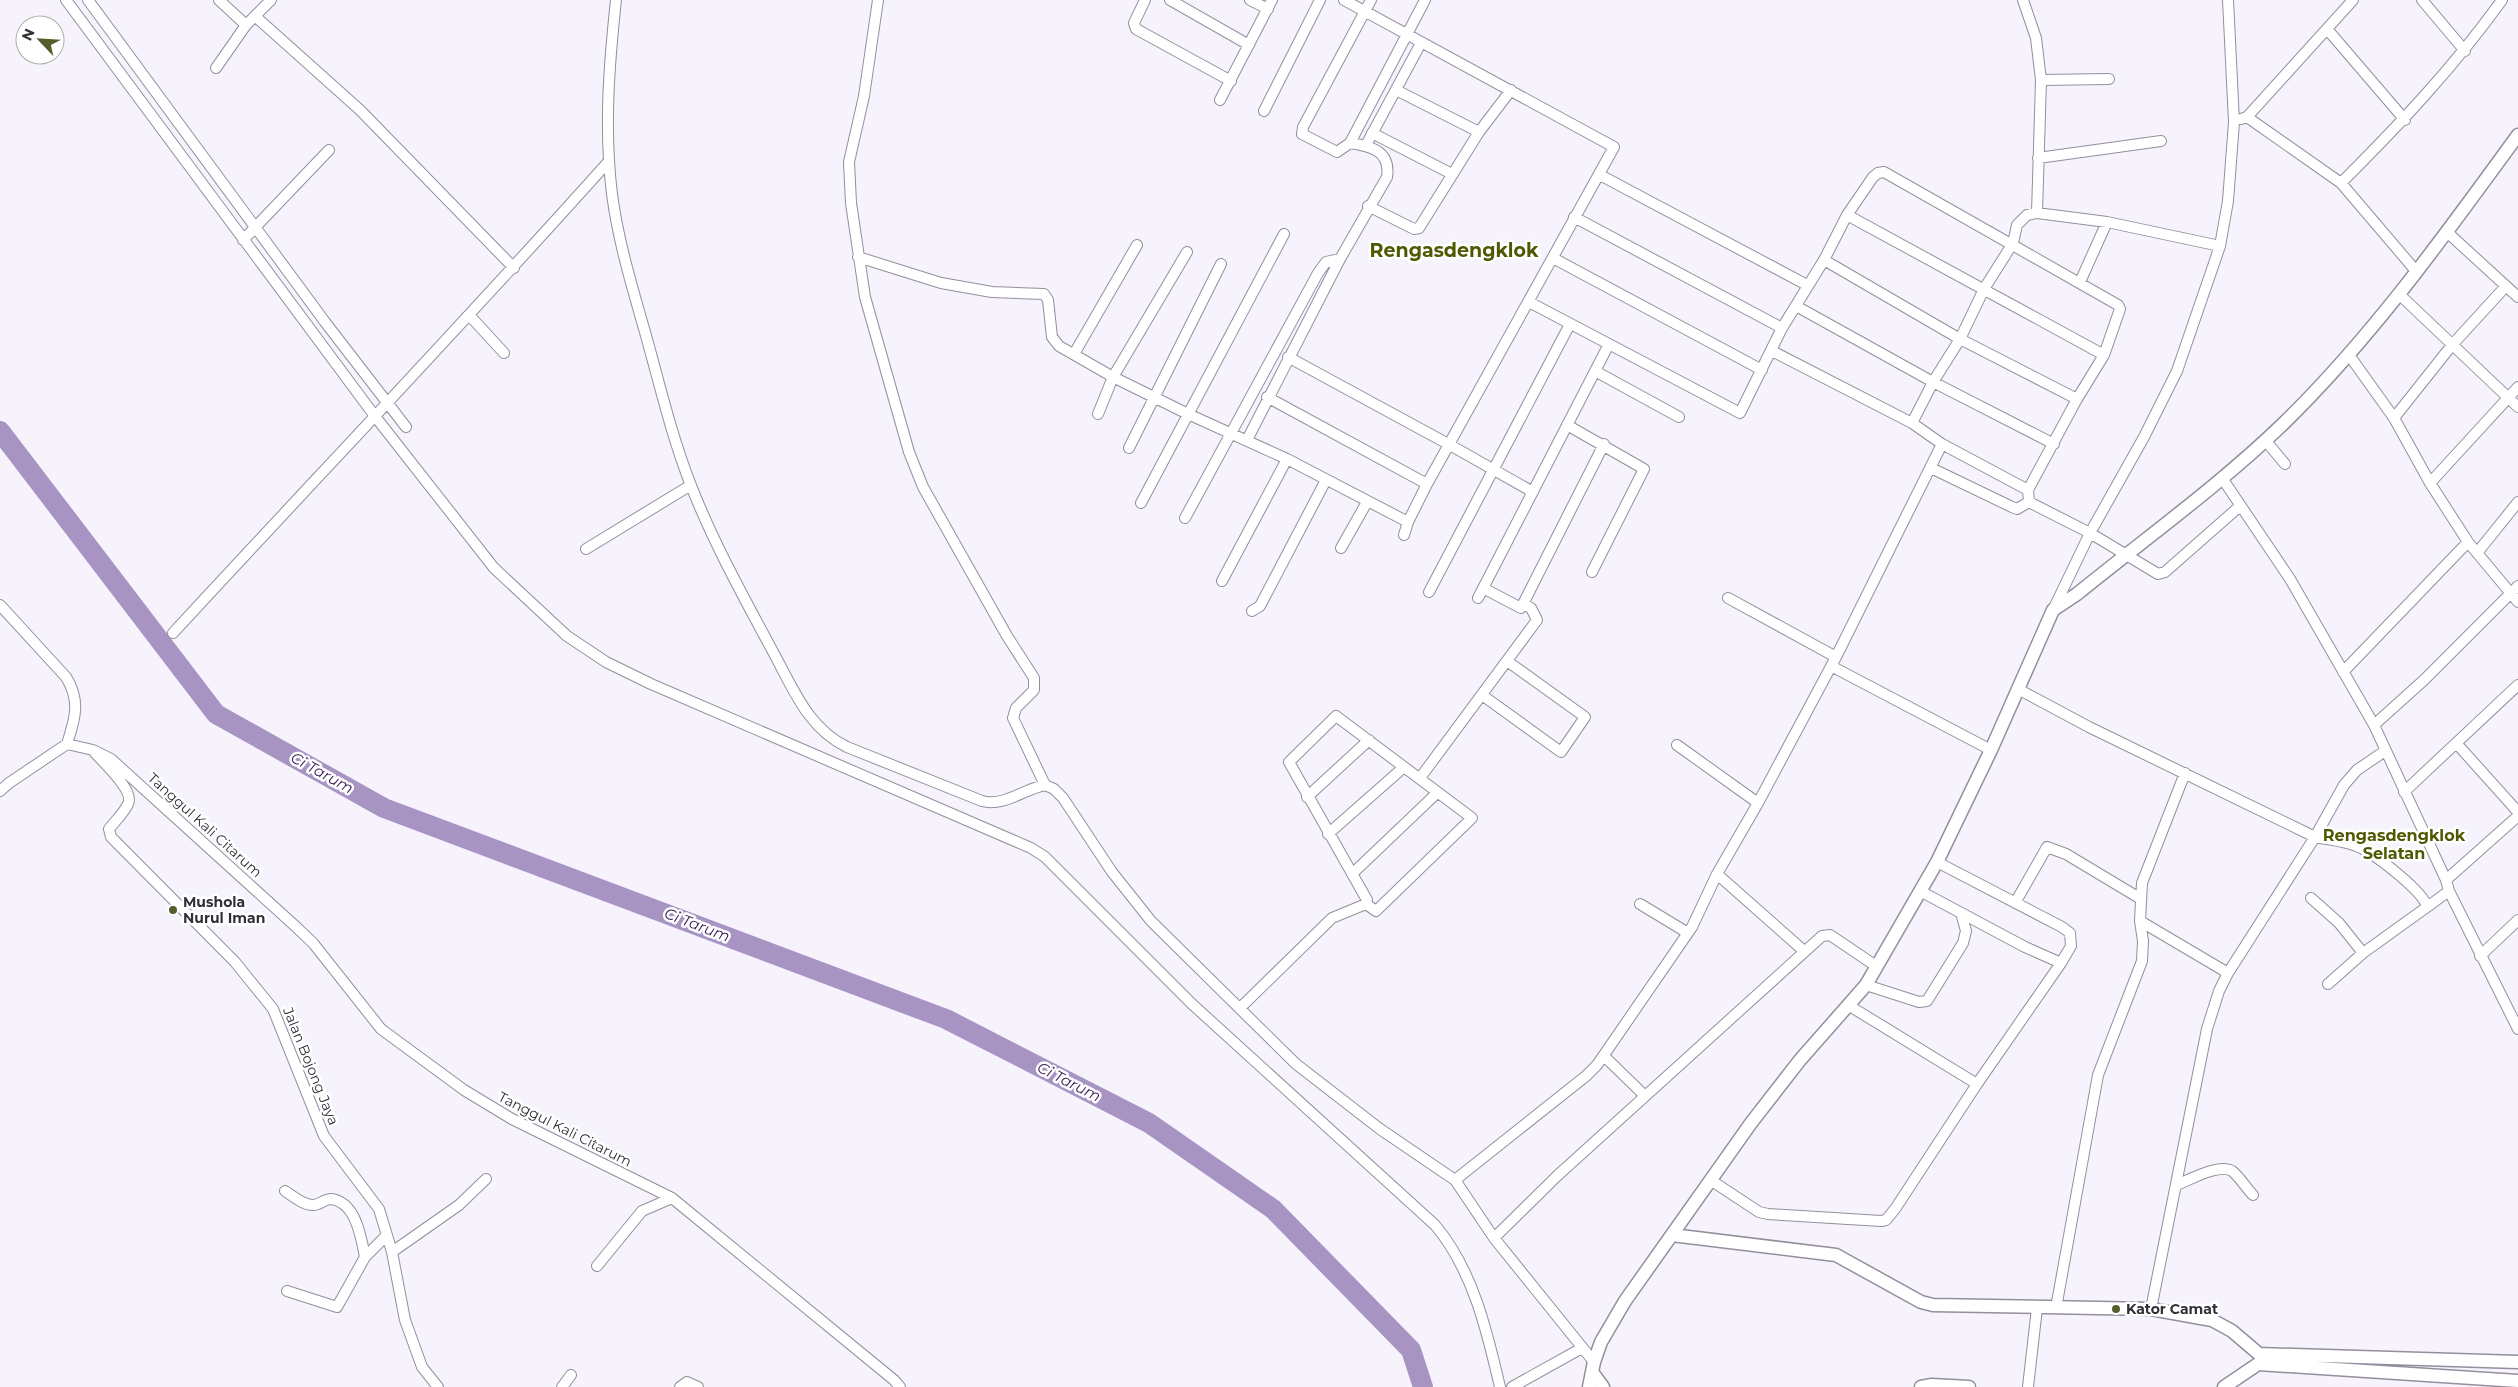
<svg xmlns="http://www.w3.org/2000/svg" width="2518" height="1387" font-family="Montserrat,sans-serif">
	<rect width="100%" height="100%" fill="#f7f3fd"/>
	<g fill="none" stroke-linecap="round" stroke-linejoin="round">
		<path stroke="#a794c2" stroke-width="20" d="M0 431 216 714 384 808 946 1019 1149 1123 1273 1209 1411 1350 1423 1387"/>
		<defs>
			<path id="minor" d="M66 0 374 415 494 568 567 636 606 662 651 684 1031 848 1045 857 1192 1004 1435 1225C1473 1270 1487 1331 1500 1387
				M88 0 325 322 406 427
				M219 0 246 25
				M616 0C609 65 604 129 612 194 618 240 632 287 645 332 659 382 671 434 690 483 712 540 743 596 772 650 792 686 807 728 847 747L982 801C1004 807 1024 789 1045 785L1054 789 1063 798 1112 872 1151 921 1296 1064 1380 1129 1455 1180 1494 1238 1594 1362
				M878 0 864 96 849 162 851 203 865 297 909 452 923 487 1007 636 1034 678V690L1016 708 1013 718 1045 785
				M1145 0 1134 23 1136 29 1231 81
				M1170 0 1249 45
				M1250 0 1268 9
				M1344 0 1614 147 1427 484 1408 522 1404 535
				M2023 0 2036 38 2041 80 2037 213
				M2422 0 2465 51
				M256 17 360 110 514 268
				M2327 29 2405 120
				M216 68 246 25 271 0
				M2041 80 2109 79
				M1396 90 1479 132
				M1220 100 1272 0
				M1264 111 1320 0
				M2247 117 2341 183 2416 271
				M2241 119 2247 117 2353 0
				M1372 133 1452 174
				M1350 143 1425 0
				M1366 145 1421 43
				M2038 158 2161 141
				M1600 175 1807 285
				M2341 183C2400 124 2453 68 2502 0
				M1368 206 1414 229 1419 228 1479 132 1511 90
				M1847 215 2104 355
				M1574 217 1782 328
				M2447 232 2518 297
				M243 240 329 150
				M858 257 941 283 992 292 1044 294 1048 300 1052 337 1059 346 1113 377 1188 414 1287 459 1408 522
				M1553 258 1762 370
				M1824 260 1960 339 2077 399
				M2080 282 2107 222
				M2400 295 2518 407
				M1529 302 1740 413 1782 328 1824 260 1847 215 1873 177 1878 173 1884 172 2118 305 2120 309 2104 355 2077 399 2028 490
				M1796 306 1933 382 2054 444
				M470 316 504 353
				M1772 351 1912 423 1942 444 2028 490 2029 502
				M1074 354 1137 245
				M2349 355 2394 418 2430 483 2468 542 2518 602
				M1288 357 1450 445 1533 492
				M1595 371 1679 417
				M1267 397 1427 484
				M1098 414 1113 377 1187 252
				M2394 418 2452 345 2506 286
				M1912 423 1933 382 1960 339 1984 289 2013 243 2017 225 2027 215 2037 213 2107 222 2220 246
				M1567 425 1644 469 1592 572
				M1247 440 1340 259 1387 177C1391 151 1371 146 1350 143L1337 152 1302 134 1303 127 1371 0
				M2265 440 2285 464
				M1129 448 1221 264
				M1931 468 2012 507 2017 509 2029 502
				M2222 478 2290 579 2374 725 2446 880 2449 891 2518 1029
				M2430 483 2518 387
				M2029 502 2090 533 2158 574 2165 572 2240 506
				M1141 503 1284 234
				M1185 518 1318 273 1326 262 1340 259
				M1341 548 1367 502
				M586 549 691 485
				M2477 553 2518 502
				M1222 581 1287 459
				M1483 588 1521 608 1604 444
				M1429 592 1570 324
				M1478 598 1609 344
				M1728 598 1836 657
				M0 605 66 677C81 701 75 719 67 744
				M2053 610 2090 533 2144 437 2177 371 2220 246 2228 201 2234 122 2228 0
				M1252 611 1260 606 1326 480
				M173 633C318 476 466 321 609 161
				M1831 666 1991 750
				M2343 672 2468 542
				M2018 689 2089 727 2315 837C2330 840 2347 841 2361 848 2376 855 2424 892 2427 907L2449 891
				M1482 695 1561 752 1585 717 1507 661
				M2374 725 2424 680 2518 586
				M2457 744 2518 812
				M1677 745 1758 803
				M95 753C104 763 135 791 128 804 124 813 115 821 109 829L111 837 235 962 273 1009 324 1136 379 1209 392 1252 405 1320 422 1367 438 1387
				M1420 778 1537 620 1531 608 1523 604
				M0 791 9 783 67 744 93 750 111 759 294 925 313 943 381 1029 464 1090 512 1119 672 1198 894 1380 900 1387
				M2404 792 2518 685
				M1307 797 1369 740
				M1328 834 1404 767
				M1352 874 1437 793
				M1717 874 1804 951
				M2446 880 2518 816
				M1920 891 2025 947 2061 963
				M2311 898 2339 923 2363 953
				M2015 903 2047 847 2066 854 2141 899
				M1640 904 1688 933
				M2140 921 2228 973
				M2480 956 2518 920
				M2328 984 2363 953 2427 907
				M1866 985 1919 1002 1927 1001 1963 943 1966 931 1961 913
				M1848 1005 1977 1084
				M1240 1008 1332 918 1366 904 1367 900 1289 762 1336 716 1472 818 1376 911 1366 904
				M1604 1056 1645 1096
				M1455 1180 1586 1076 1597 1065 1692 927 1717 874 1758 803 1836 657 1942 444
				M1712 1181 1759 1212 1768 1214 1881 1221 1886 1220 1895 1209 1977 1084 2061 963 2071 946 2070 933 2062 927 1937 862
				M2176 1185C2190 1180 2219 1163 2232 1171 2239 1176 2246 1188 2253 1195
				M285 1191C293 1196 303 1205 313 1205 320 1205 324 1199 331 1199 356 1202 361 1237 365 1257
				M1494 1238 1557 1176 1822 936 1830 935 1876 966
				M392 1252 459 1205 486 1179
				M597 1266 642 1211 672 1198
				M287 1291 337 1307 365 1257 386 1236
				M2056 1308 2098 1075 2142 961 2143 941 2140 921 2142 883 2185 773
				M2151 1309 2207 1029 2219 991 2228 973 2315 837 2344 785 2357 770 2385 751
				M562 1387 571 1375
				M680 1387 687 1382 698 1387
				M1512 1387 1582 1348
				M2028 1387 2037 1308"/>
			<path id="tertiary" d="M1672 1235 1836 1255 1921 1302 1933 1305 2151 1309 2212 1320 2232 1331 2259 1354 2518 1362
				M1592 1372 1603 1387
				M1589 1387 1594 1362 1601 1342 1625 1301 1751 1123 1800 1060 1866 985 1937 862 1991 750 2053 610 2077 594C2146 538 2220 485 2284 423 2373 336 2445 235 2518 135
				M1921 1387 1932 1385 1969 1387
				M2224 1387 2258 1364 2518 1381"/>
		</defs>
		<use href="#minor" stroke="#948e9d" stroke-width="12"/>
		<use href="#tertiary" stroke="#948e9d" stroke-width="15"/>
		<use href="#minor" stroke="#fff" stroke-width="10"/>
		<use href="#tertiary" stroke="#fff" stroke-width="12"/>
	</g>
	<g fill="#565d2c" stroke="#fff" stroke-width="2">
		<circle cx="173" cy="910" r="5"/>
		<circle cx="2116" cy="1309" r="5"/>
	</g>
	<g text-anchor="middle" stroke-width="5" stroke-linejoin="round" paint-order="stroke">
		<g font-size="14" fill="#312f35" stroke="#fff">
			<text transform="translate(205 825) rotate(42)" y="5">Tanggul Kali Citarum</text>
			<text transform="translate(311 1066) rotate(68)" y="5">Jalan Bojong Jaya</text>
			<text transform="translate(565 1129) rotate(27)" y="5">Tanggul Kali Citarum</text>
		</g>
		<g font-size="14" font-weight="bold" fill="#312f35" stroke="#fff" text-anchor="start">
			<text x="183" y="907">Mushola<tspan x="183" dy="16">Nurul Iman</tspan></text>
			<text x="2126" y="1314">Kator Camat</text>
		</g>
		<g font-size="15" font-style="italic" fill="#351952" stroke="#fff">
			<text transform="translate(322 773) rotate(29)" y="5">Ci Tarum</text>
			<text transform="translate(697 925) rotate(21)" y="5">Ci Tarum</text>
			<text transform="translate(1069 1082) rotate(27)" y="5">Ci Tarum</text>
		</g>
		<g font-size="16" font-weight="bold" fill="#4f5902" stroke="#fff">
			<text x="2394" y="841">Rengasdengklok<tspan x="2394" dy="18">Selatan</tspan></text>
		</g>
		<g font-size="19" font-weight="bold" fill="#4f5902" stroke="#fff">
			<text x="1454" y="257">Rengasdengklok</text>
		</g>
	</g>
	<g transform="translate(40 40) rotate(295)"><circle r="24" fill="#ffffff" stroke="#adacae"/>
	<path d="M0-4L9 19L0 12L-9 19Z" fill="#565d2c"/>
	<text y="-8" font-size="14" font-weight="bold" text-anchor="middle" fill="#312f35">N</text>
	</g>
</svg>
